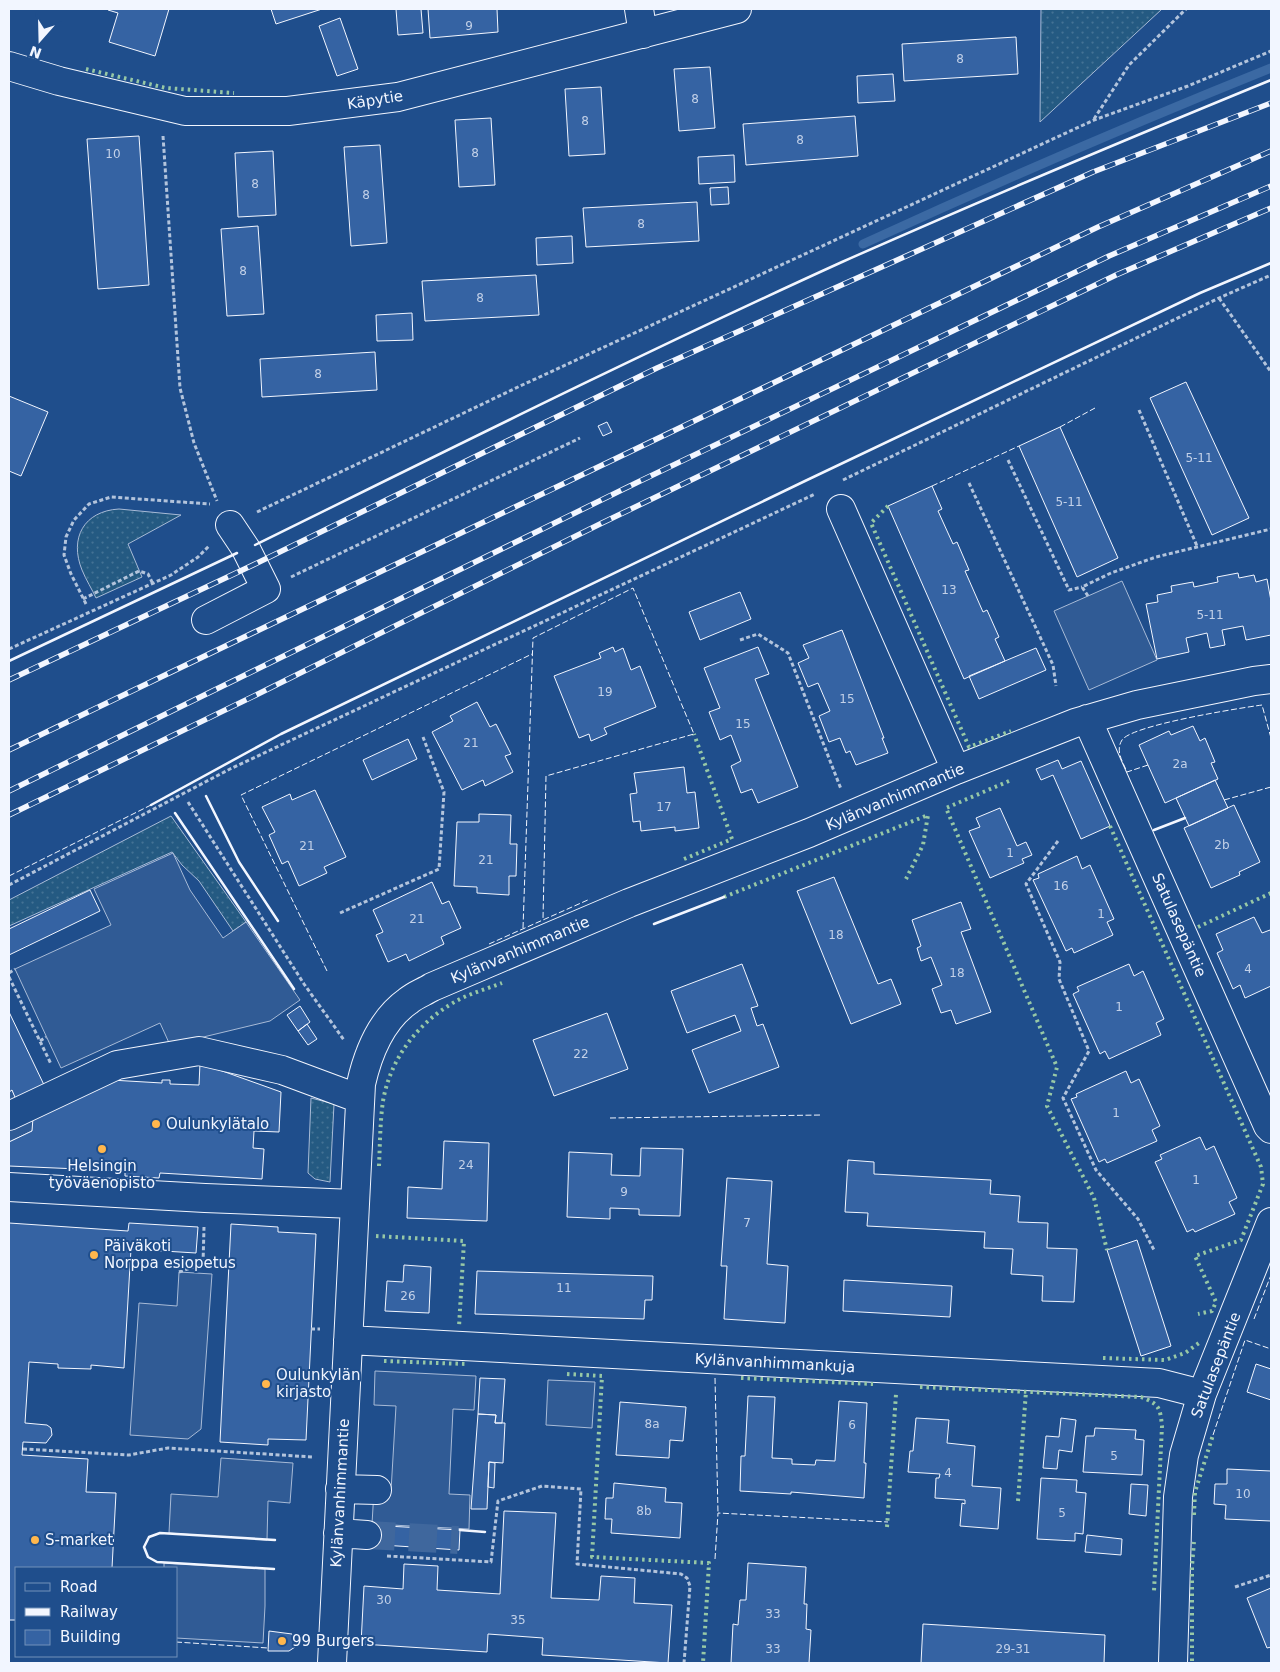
<svg xmlns="http://www.w3.org/2000/svg" width="1280" height="1672" font-family="'DejaVu Sans',sans-serif">
	<defs>
		<pattern id="grass-dots" width="8" height="8" patternUnits="userSpaceOnUse" patternTransform="scale(1.25)"><rect width="8" height="8" fill="#245a82"/><path d="M2 2h.1M6 6h.1" fill="none" stroke="#447295" stroke-width="1.8" stroke-linecap="round"/></pattern>
	</defs>
	<rect width="100%" height="100%" fill="#1f4e8c"/>
	<path fill="url(#grass-dots)" stroke="#a8bbd7" d="M1041 9H1162L1040 122Z
		M119 509 181 515 128 544 142 577 96 598C92 589 86 580 82 570 69 538 84 511 119 509Z
		M171 816 246 922 233 931 199 881 182 865 172 852 9 926V900Z
		M311 1098 334 1104 330 1182 315 1179 308 1173Z"/>
	<path fill="#305b95" stroke="#a8bbd7" d="M1122 581 1157 660 1089 690 1054 611Z
		M173 853 190 890 223 938 246 922 300 1000 270 1021 170 1045 160 1023 61 1068 15 969 111 925 94 889Z
		M45 1087 32 1131 9 1142V1092L12 1090 17 1101Z
		M179 1272 212 1274 201 1429 188 1439 130 1435 139 1303 177 1306Z
		M375 1371 476 1376 474 1410 453 1409 449 1494 470 1495 469 1529 372 1524 374 1490 391 1491 396 1406 374 1405Z
		M548 1380 595 1382 592 1428 546 1425Z
		M221 1458 293 1463 290 1503 268 1501 267 1540 169 1533 171 1494 218 1497Z
		M164 1563 265 1569V1606L263 1643 176 1638V1568H164Z"/>
	<g fill="none" stroke-linecap="round" stroke-linejoin="round">
		<path stroke="#3b69a3" stroke-width="9" d="M863 244C998 182 1134 123 1271 68"/>
	</g>
	<path fill="#3563a3" stroke="#f2f6ff" d="M109 9H169L155 56 109 42 118 13 108 10Z
		M271 9H322L276 24Z
		M396 9H421L423 33 398 35Z
		M428 9H497L498 32 430 38Z
		M340 18 358 69 337 76 319 26Z
		M1016 37 1018 74 904 81 902 44Z
		M710 67 715 128 679 131 674 69Z
		M893 74 895 101 858 103 857 76Z
		M601 87 605 154 569 156 565 89Z
		M855 116 858 156 746 165 743 124Z
		M491 118 495 185 459 187 455 120Z
		M139 136 149 285 98 289 87 139Z
		M380 145 387 243 351 246 344 147Z
		M273 151 276 215 238 217 235 153Z
		M734 155 735 182 699 184 698 157Z
		M728 187 729 204 711 205 710 188Z
		M697 202 699 241 586 247 583 208Z
		M258 226 264 314 227 316 221 229Z
		M572 236 573 263 537 265 536 238Z
		M536 275 539 315 425 321 422 281Z
		M412 313 413 340 377 341 376 315Z
		M375 352 377 390 262 397 260 359Z
		M1186 382 1249 518 1212 535 1150 398Z
		M9 396 48 412 21 476 9 471Z
		M607 422 612 432 603 436 598 426Z
		M1060 427 1118 558 1077 577 1019 446Z
		M932 486 942 509 938 511 953 544 957 542 969 570 965 571 983 612 987 610 999 637 995 639 1005 661 964 679 888 506Z
		M1238 573 1239 578 1254 575 1256 582 1267 579 1271 601V635L1246 640 1243 626 1222 630 1225 645 1210 648 1207 633 1186 638 1189 652 1157 659 1146 604 1158 602 1157 595 1172 592 1171 586 1193 582 1194 587 1218 582 1217 577Z
		M740 592 751 619 700 640 689 612Z
		M842 630 884 738H882L888 753 856 765 850 751 846 753 840 738 829 742 819 716 830 711 818 683 808 687 798 663 809 658 803 645Z
		M613 647 615 652 623 648 631 670 640 666 656 707 604 728 607 734 591 741 589 734 579 738 554 676 601 658 599 653Z
		M758 647 769 674 755 679 798 787 758 803 752 789 741 793 731 766 741 761 731 735 720 740 709 712 720 708 704 668Z
		M1036 648 1046 670 979 699 969 676Z
		M477 702 490 727 496 724 511 754 505 756 513 772 485 786 483 780 462 790 432 732 453 721 450 716Z
		M1193 726 1200 741 1205 738 1215 762 1211 763 1218 779 1165 803 1139 745 1169 731 1171 735Z
		M408 739 417 759 372 780 363 760Z
		M1058 760 1062 769 1081 761 1110 826 1081 839 1053 775 1041 780 1036 769Z
		M684 767 687 793 695 792 699 828 675 831V827L641 831 640 821 633 822 630 794 637 793 634 773Z
		M1215 780 1228 808 1189 826 1176 798Z
		M315 790 346 857 324 867 327 873 299 886 288 861 282 864 269 835 275 832 262 807 290 794 292 800Z
		M1234 805 1260 862 1239 872 1240 875 1211 888 1184 828Z
		M1000 808 1017 846 1026 842 1032 855 1022 859 1024 863 990 878 969 831 980 827 976 818Z
		M479 814 511 815 510 844H517L516 876H509V895L477 893V887L454 886 457 822H479Z
		M1077 856 1082 869 1090 865 1114 919 1107 922 1113 935 1074 953 1072 948 1066 951 1033 880 1039 878 1038 874Z
		M834 877 878 984 891 979 901 1004 851 1024 797 891Z
		M432 882 442 904 449 901 461 928 441 937 444 944 409 961 406 954 388 962 376 935 383 932 373 910Z
		M90 890 100 911 9 955V929Z
		M961 902 971 929 961 932 991 1012 956 1024 951 1010 941 1013 932 989 942 985 931 957 921 961 917 948 921 946 912 920Z
		M1254 917 1262 933 1270 930 1271 933V986L1245 998 1240 985 1233 989 1217 953 1223 950 1216 934Z
		M742 964 758 1006 751 1008 757 1026 763 1024 779 1067 709 1093 692 1050 741 1031 735 1015 687 1033 671 991Z
		M1129 964 1134 976 1143 971 1164 1019 1156 1023 1161 1035 1109 1059 1105 1051 1100 1054 1073 994 1079 991 1077 987Z
		M300 1006 310 1022 298 1031 287 1015Z
		M9 1012 45 1087 17 1102 12 1090 9 1092Z
		M607 1013 628 1069 554 1096 533 1040Z
		M307 1024 317 1039 308 1045 298 1031Z
		M200 1063 281 1092 279 1132 254 1131 253 1148 264 1149 262 1179 160 1173 159 1178 125 1176V1171L9 1166V1142L32 1131 33 1118 111 1080 162 1083V1080H170V1084L199 1085Z
		M1126 1071 1131 1083 1139 1079 1160 1126 1152 1130 1157 1141 1107 1163 1105 1159 1099 1162 1071 1099 1077 1097 1076 1094Z
		M1200 1137 1206 1150 1214 1146 1237 1198 1229 1202 1235 1214 1195 1232 1193 1229 1187 1232 1155 1162 1162 1159 1160 1155Z
		M444 1141 489 1143 487 1221 407 1218 408 1187 442 1189Z
		M641 1148 683 1149 680 1216 639 1215V1209L610 1208V1219L567 1217 569 1152 612 1154 611 1175 640 1176Z
		M848 1160 874 1162V1174L991 1180 990 1194 1020 1196 1018 1222 1048 1223 1047 1248 1077 1249 1074 1302 1042 1301 1043 1276 1011 1274 1013 1249 984 1248 985 1232 867 1226 868 1213 845 1212Z
		M727 1178 772 1181 767 1264 788 1266 785 1323 724 1319 727 1266H721Z
		M9 1223 128 1231 129 1223 198 1227 196 1253 131 1249 124 1368 91 1365V1369L58 1368V1364L29 1362 25 1423 47 1425 51 1428 52 1435 46 1443 23 1442 22 1455 88 1459 86 1492 116 1493 112 1568H16V1620H9Z
		M231 1224 278 1227V1232L316 1234 306 1440 268 1439V1445L220 1442Z
		M1137 1240 1171 1346 1141 1356 1107 1250Z
		M404 1265 431 1267 429 1313 385 1311 387 1281 403 1282Z
		M477 1271 653 1276 652 1300H645L644 1319 475 1314Z
		M844 1280 952 1286 950 1317 843 1311Z
		M1256 1364 1271 1369V1400L1247 1392Z
		M480 1378 505 1379 502 1423H495L496 1415 478 1414Z
		M748 1396 775 1397 772 1458 792 1459V1464L815 1465 816 1460 835 1461 839 1401 867 1403 864 1463H866L864 1498 791 1492V1494L740 1491 741 1456H745Z
		M620 1402 686 1407 683 1441 670 1440 669 1458 616 1455Z
		M478 1414 496 1415 495 1423H505L503 1463 489 1462 487 1509H471Z
		M916 1418 949 1420 947 1443 975 1446 972 1486 1001 1488 998 1529 960 1526 962 1503 965 1504V1500L935 1498 936 1478H939L940 1474 908 1472 910 1451H913Z
		M1061 1418 1076 1420 1072 1452 1059 1450 1057 1469 1043 1468 1046 1436 1059 1437Z
		M1095 1428 1136 1430 1135 1439 1144 1440 1142 1475 1083 1472 1086 1436H1094Z
		M489 1462 495 1463 494 1488 488 1487Z
		M1227 1469 1271 1471V1521L1225 1519 1226 1505 1214 1504 1215 1484H1227Z
		M1041 1478 1077 1480 1076 1492 1086 1493 1083 1534 1075 1533V1541L1037 1539Z
		M614 1483 666 1488 665 1502 682 1503 680 1538 611 1533 612 1519H605L606 1498H613Z
		M1131 1484 1148 1485 1146 1516 1129 1514Z
		M504 1511 556 1513 551 1598 599 1600 601 1576 635 1578 634 1603 672 1605 668 1663 542 1655 543 1638 488 1634 487 1652 361 1644 364 1586 403 1589 404 1564 438 1566 437 1590 500 1594Z
		M368 1525 460 1530 459 1550 367 1544Z
		M1087 1535 1122 1539 1121 1555 1085 1552Z
		M748 1563 806 1567 804 1604H807L806 1629 811 1630 809 1663H731L733 1624 738 1625 740 1600H746Z
		M1271 1588V1647L1267 1648 1247 1598Z
		M923 1624 1105 1635 1104 1663H921Z
		M269 1631 292 1634 296 1640 295 1647 289 1651H268Z"/>
	<g fill="none" stroke-linecap="round" stroke-linejoin="round">
		<path stroke="#3f679d" stroke-width="28" stroke-dasharray="28 14" stroke-linecap="butt" d="M367 1535 458 1540"/>
		<defs>
			<path id="minor" d="M639 9 643 34
				M9 66 59 81 185 111H288L398 97 737 9
				M841 509 956 770
				M206 620 266 589 246 549 230 525
				M1087 719 1268 1126 1271 1129
				M9 1116 117 1065 199 1051 282 1070 360 1099
				M9 1187 205 1198 354 1204
				M348 1340 1159 1383 1202 1394
				M340 1489 377 1490
				M338 1533 367 1535
				M332 1663 361 1084C368 1053 381 1020 408 1001 415 995 424 992 432 987L629 903 809 833 956 770 1075 723 1137 705 1254 681 1271 679
				M1173 1663 1178 1497 1184 1455 1202 1394 1271 1222"/>
		</defs>
		<use href="#minor" stroke="#f2f6ff" stroke-width="30"/>
		<path stroke="#b3c4dc" stroke-width="3" stroke-dasharray="4 2.5" stroke-linecap="butt" d="M1094 119 1129 65 1186 9
			M163 136 180 388 194 443 217 501
			M1219 298 1271 372
			M1139 410 1197 546
			M1008 460 1069 590 1082 587
			M843 480 1219 298 1271 275
			M969 483 1053 665 1056 686
			M257 512 518 387 1094 120 1188 86 1271 51
			M291 577 580 438
			M1088 596 1082 587 1111 573 1156 557 1271 529
			M83 599 139 571 148 574 153 584
			M86 604 71 574 64 555 66 537 74 520 89 504 111 497 210 504
			M740 640 758 634 788 653 841 789
			M9 649 171 575 198 557 210 545
			M188 802 304 984 344 1040
			M1058 841 1026 884 1060 962 1059 979 1089 1051 1063 1098 1096 1170 1138 1219 1154 1250
			M9 885 230 769 815 494
			M340 913 439 869 444 792 423 737
			M9 973 15 969
			M9 977 51 1064
			M40 1041 46 1037
			M179 1272 203 1264 204 1227
			M311 1329H320
			M23 1449 129 1455 168 1448 313 1457
			M387 1556 491 1562 498 1501 542 1486 581 1489 577 1564 681 1574 687 1578 690 1586 684 1663
			M1235 1587 1271 1575"/>
		<use href="#minor" stroke="#1f4e8c" stroke-width="28"/>
		<defs>
			<path id="rail" d="M9 680 253 565 657 368 1093 172 1271 103
				M9 750 1098 227 1271 151
				M9 791 636 483 1109 256 1271 186
				M9 815 258 694 602 523 1116 275 1271 208"/>
		</defs>
		<use href="#rail" stroke="#f2f6ff" stroke-width="5.5"/>
		<use href="#rail" stroke="#1f4e8c" stroke-width="4" stroke-dasharray="11" stroke-linecap="butt"/>
		<path stroke="#97c8a6" stroke-width="4" stroke-dasharray="2.5 4" stroke-linecap="butt" d="M86 69 166 88 234 93
			M888 506 871 523 969 747 1011 731
			M1009 781 946 808 1057 1067 1047 1106 1094 1198 1107 1250
			M1110 826 1261 1167 1263 1184 1241 1240 1195 1256 1216 1302 1212 1311 1198 1314
			M684 859 732 839 694 734
			M724 897 928 815 923 845 906 879
			M1198 927 1271 893
			M379 1166C380 1145 380 1122 383 1101 391 1055 422 1018 462 998 475 992 489 988 502 983
			M376 1236 464 1241 459 1327
			M1103 1358 1165 1360 1185 1353 1199 1343
			M384 1361 466 1364
			M567 1374 602 1376 592 1557 709 1563 703 1663
			M741 1378 873 1384
			M920 1387 1141 1397C1159 1404 1160 1407 1162 1426L1154 1591
			M1018 1501 1026 1391
			M1194 1515 1195 1492 1213 1435
			M887 1527 896 1394
			M1192 1661V1566L1194 1542"/>
		<path stroke="#f2f6ff" stroke-width="1" stroke-dasharray="6 2.5" stroke-linecap="butt" d="M1060 427 1095 408
			M932 486 1019 446
			M1148 765 1127 772C1123 762 1115 751 1122 740 1132 725 1240 708 1262 705L1271 738
			M1224 800 1271 787
			M9 876 151 805
			M523 928 533 638 633 588 694 734 546 776 543 919
			M489 944 590 899
			M327 971 241 795 532 654
			M610 1118 822 1115
			M1254 1319 1271 1275
			M715 1378 718 1513
			M1213 1435 1245 1340 1271 1349
			M715 1559 718 1513 888 1522
			M176 1642 268 1648"/>
		<path stroke="#f2f6ff" stroke-width="2.5" d="M255 545C450 449 644 352 842 262 984 199 1127 139 1271 80
			M9 661 237 553
			M206 796 239 862 278 921
			M151 805 281 734 805 481 1200 293 1271 263
			M175 813 294 989
			M1154 830 1185 818
			M654 924 724 897
			M460 1530 485 1532
			M274 1569 157 1562 148 1557 144 1547 149 1537 160 1533 275 1540"/>
	</g>
	<g fill="#ffb74d" stroke="#1f4e8c" stroke-width="2">
		<circle cx="156" cy="1124" r="5"/>
		<circle cx="102" cy="1149" r="5"/>
		<circle cx="94" cy="1255" r="5"/>
		<circle cx="266" cy="1384" r="5"/>
		<circle cx="35" cy="1540" r="5"/>
		<circle cx="282" cy="1641" r="5"/>
	</g>
	<g text-anchor="middle" stroke-width="4" stroke-linejoin="round" paint-order="stroke">
		<g font-size="12" fill="#c3d1e8">
			<text x="469" y="30">9</text>
			<text x="960" y="63">8</text>
			<text x="695" y="103">8</text>
			<text x="585" y="125">8</text>
			<text x="800" y="144">8</text>
			<text x="475" y="157">8</text>
			<text x="113" y="158">10</text>
			<text x="255" y="188">8</text>
			<text x="366" y="199">8</text>
			<text x="641" y="228">8</text>
			<text x="243" y="275">8</text>
			<text x="480" y="302">8</text>
			<text x="318" y="378">8</text>
			<text x="1199" y="462">5-11</text>
			<text x="1069" y="506">5-11</text>
			<text x="949" y="594">13</text>
			<text x="1210" y="619">5-11</text>
			<text x="605" y="696">19</text>
			<text x="847" y="703">15</text>
			<text x="743" y="728">15</text>
			<text x="471" y="747">21</text>
			<text x="1180" y="768">2a</text>
			<text x="664" y="811">17</text>
			<text x="1222" y="849">2b</text>
			<text x="307" y="850">21</text>
			<text x="1010" y="857">1</text>
			<text x="486" y="864">21</text>
			<text x="1061" y="890">16</text>
			<text x="1101" y="918">1</text>
			<text x="417" y="923">21</text>
			<text x="836" y="939">18</text>
			<text x="1248" y="973">4</text>
			<text x="957" y="977">18</text>
			<text x="1119" y="1011">1</text>
			<text x="581" y="1058">22</text>
			<text x="1116" y="1117">1</text>
			<text x="466" y="1169">24</text>
			<text x="1196" y="1184">1</text>
			<text x="624" y="1196">9</text>
			<text x="747" y="1227">7</text>
			<text x="564" y="1292">11</text>
			<text x="408" y="1300">26</text>
			<text x="652" y="1428">8a</text>
			<text x="852" y="1429">6</text>
			<text x="1114" y="1460">5</text>
			<text x="948" y="1477">4</text>
			<text x="1243" y="1498">10</text>
			<text x="644" y="1515">8b</text>
			<text x="1062" y="1517">5</text>
			<text x="384" y="1604">30</text>
			<text x="773" y="1618">33</text>
			<text x="518" y="1624">35</text>
			<text x="773" y="1653">33</text>
			<text x="1013" y="1653">29-31</text>
		</g>
		<g font-size="15" fill="#f2f6ff" stroke="#1f4e8c">
			<text transform="translate(375 100) rotate(-9)" y="5">Käpytie</text>
			<text transform="translate(895 797) rotate(-23)" y="5">Kylänvanhimmantie</text>
			<text transform="translate(1179 925) rotate(66)" y="5">Satulasepäntie</text>
			<text transform="translate(520 950) rotate(-23)" y="5">Kylänvanhimmantie</text>
			<text transform="translate(775 1363) rotate(3)" y="5">Kylänvanhimmankuja</text>
			<text transform="translate(1216 1365) rotate(-69)" y="5">Satulasepäntie</text>
			<text transform="translate(340 1493) rotate(-87)" y="5">Kylänvanhimmantie</text>
		</g>
		<g font-size="15" fill="#f2f6ff" stroke="#1f4e8c" text-anchor="start">
			<text x="166" y="1129">Oulunkylätalo</text>
			<text x="102" y="1171" text-anchor="middle">Helsingin<tspan x="102" dy="17">työväenopisto</tspan></text>
			<text x="104" y="1251">Päiväkoti<tspan x="104" dy="17">Norppa esiopetus</tspan></text>
			<text x="276" y="1380">Oulunkylän<tspan x="276" dy="17">kirjasto</tspan></text>
			<text x="45" y="1545">S-market</text>
			<text x="292" y="1646">99 Burgers</text>
		</g>
	</g>
	<rect width="1280" height="1672" fill="none" stroke="#f2f6ff" stroke-width="20"/>
	<rect x="15" y="1567" width="162" height="90" fill="#1f4e8c" stroke="#7391ba"/>
	<rect x="25" y="1583" width="25" height="8" fill="#1f4e8c" stroke="#7391ba"/>
	<text x="60" y="1592" font-size="15" fill="#f2f6ff">Road</text>
	<rect x="25" y="1608" width="25" height="8" fill="#f2f6ff" stroke="#7391ba"/>
	<text x="60" y="1617" font-size="15" fill="#f2f6ff">Railway</text>
	<rect x="25" y="1630" width="25" height="15" fill="#3563a3" stroke="#7391ba"/>
	<text x="60" y="1642" font-size="15" fill="#f2f6ff">Building</text>
	<g transform="translate(40 40) rotate(200)" stroke="#1f4e8c" stroke-width="4" paint-order="stroke">
	<path d="M0-4L9 19L0 12L-9 19Z" fill="#f2f6ff"/>
	<text y="-8" font-size="14" font-weight="bold" text-anchor="middle" fill="#f2f6ff">N</text>
	</g>
</svg>
